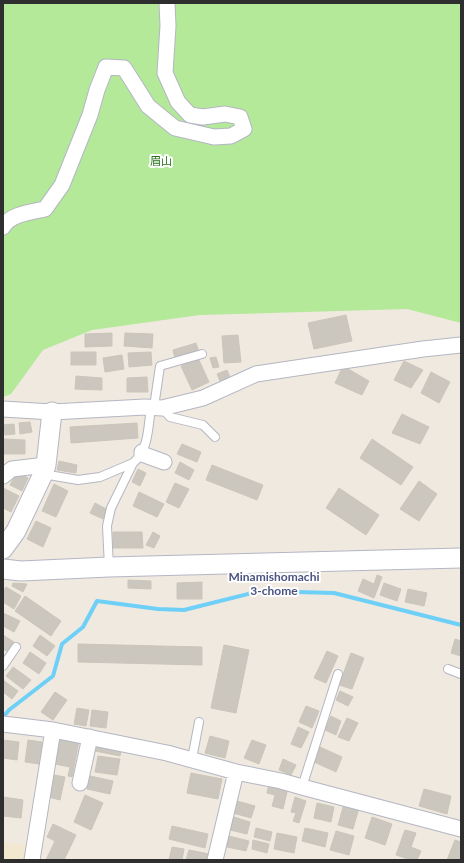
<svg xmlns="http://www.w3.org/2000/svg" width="464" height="863" font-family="Lato,'Noto Sans JP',sans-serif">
	<rect width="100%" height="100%" fill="#f0e9e0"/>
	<path fill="#f2e7cf" d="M3 842 29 846 27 860H3Z"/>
	<path fill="#b4e99a" d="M3 3H461V323L407 309 200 315 92 330 43 350 11 394 3 397Z"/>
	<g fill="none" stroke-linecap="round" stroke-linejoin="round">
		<path stroke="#6ed0f7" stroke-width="4" d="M3 717 9 710 53 676 62 644 83 627 97 601 158 609 184 610 260 591 334 593 461 625"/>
	</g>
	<path fill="#cbc7be" stroke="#ccc5b9" d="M346 315 352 341 314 349 308 323Z
		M112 333V346L85 347V334Z
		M125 333 153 334 152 348 124 346Z
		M238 335 241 362 224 363 222 336Z
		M196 343 199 352 175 359 173 350Z
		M71 352H96V365H71Z
		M151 352 152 365 129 367 128 353Z
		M122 355 124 369 105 372 103 358Z
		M216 357 219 367 213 368 210 358Z
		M198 358 209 382 192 390 181 366Z
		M404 361 423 370 411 388 394 380Z
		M343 366 369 381 362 395 335 383Z
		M227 370 230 377 220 381 217 374Z
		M431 372 450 382 439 403 421 393Z
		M76 376 102 378V390L75 389Z
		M147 377 148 392H127V378Z
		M402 414 429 427 420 444 392 433Z
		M30 422 32 432 20 434 19 423Z
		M137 423 138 438 71 443 70 427Z
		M14 424 15 434 5 435 3 425Z
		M3 439 25 440V454H3Z
		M372 439 413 467 401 485 360 458Z
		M182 444 201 452 197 462 177 454Z
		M59 461 77 465 76 473 57 470Z
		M180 462 194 470 189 480 175 473Z
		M212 465 263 485 257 500 206 480Z
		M138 469 146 473 140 486 132 482Z
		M17 472 28 478 22 491 10 485Z
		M419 481 437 494 419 521 400 509Z
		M175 483 189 489 179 508 166 502Z
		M54 484 68 491 56 517 42 511Z
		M3 488 19 496 11 512 3 508Z
		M339 488 379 515 366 535 326 508Z
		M139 492 164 504 157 517 133 506Z
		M95 503 108 510 103 519 90 513Z
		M36 521 51 528 43 547 27 539Z
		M113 532H142L143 548H113Z
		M153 532 160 536 154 548 146 545Z
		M377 575 382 577 374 598 358 591 363 579 374 584Z
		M128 580 151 581V589L128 588Z
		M202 582V599H177V583Z
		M13 583 27 584 23 592 12 586Z
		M384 583 401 589 397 601 380 595Z
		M6 587 21 596 14 609 3 602V591Z
		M408 589 427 593 424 606 405 602Z
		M25 596 61 621 51 636 15 611Z
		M3 613 20 621 14 632 3 626Z
		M3 635 14 642 8 652 3 649Z
		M40 635 55 646 47 656 33 646Z
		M455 639 461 641V656L451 653Z
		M78 644 202 647V665L78 662Z
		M224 645 249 650 236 713 211 708Z
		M327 651 338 656 326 683 314 678Z
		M30 652 46 663 39 674 23 663Z
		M351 653 364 658 352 689 339 685Z
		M13 667 31 680 23 689 6 676Z
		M3 680 18 691 12 699 3 692Z
		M340 691 353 697 348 706 336 700Z
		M55 692 67 700 53 720 41 712Z
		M306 706 319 711 312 728 299 722Z
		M77 708 89 710 86 726 74 724Z
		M92 710 108 712 106 728 90 726Z
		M331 716 341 721 336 735 325 730Z
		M347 718 358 723 349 741 338 737Z
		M298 727 309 732 301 748 291 744Z
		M210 736 229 741 225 758 205 753Z
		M60 737 79 741 72 777 68 776 70 767 55 764Z
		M3 740 19 742 17 760 3 758Z
		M28 740 42 742 39 764 25 762Z
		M252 740 266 745 259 764 244 758Z
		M97 741 122 747 120 756 95 751Z
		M320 747 342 757 336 772 314 762Z
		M98 756 120 759 117 775 95 772Z
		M283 759 296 765 291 775 279 770Z
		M191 773 222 779 218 799 187 793Z
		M54 775 65 777 60 800 49 797Z
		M90 776 113 781 110 794 87 789Z
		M269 784 288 788 283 809 272 806 275 795 267 793Z
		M424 789 451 796 447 814 419 806Z
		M85 795 103 803 91 830 74 822Z
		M3 797 23 800 21 818 3 816Z
		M295 797 306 801 299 823 293 821 296 813 291 812Z
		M237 801 255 806 251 818 233 813Z
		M317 803 334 807 331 822 314 818Z
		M344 804 359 808 353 829 338 825Z
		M234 817 250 822 247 834 230 830Z
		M372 817 392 824 385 845 365 838Z
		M53 824 76 835 64 860H46L55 841 47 837Z
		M172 826 208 834 205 848 169 839Z
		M256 828 272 832 270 841 254 837Z
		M305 828 328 833 325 847 302 841Z
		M405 830 416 833 411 847 421 851 417 860H411L396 855Z
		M336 831 354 836 349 855 330 850Z
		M277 833 297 837 294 853 274 849Z
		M229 836 249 841 246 851 227 847Z
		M253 840 269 844 267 853 252 849Z
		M455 840 461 842V855L459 860H447Z
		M172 847 184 849 182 860H169Z
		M189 850 209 854 208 860H186Z"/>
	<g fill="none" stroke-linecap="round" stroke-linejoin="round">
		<defs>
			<path id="service" d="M154 407 160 366 202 354
				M162 408 170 417 203 425 215 437
				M43 474 78 480 100 477 133 463
				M109 567 107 526 111 508 133 463C149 450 148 427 151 407
				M3 666 16 647
				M448 669 461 674
				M192 759 199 722
				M302 787 338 674"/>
			<path id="minor" d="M3 227C10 214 32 212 45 209L62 185 90 115 97 90 106 67 124 68 133 82 148 106 175 128 214 137 231 136 244 129 240 117 225 114 203 117 190 115 178 102 165 73 168 26 167 3
				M3 409 52 412 145 407 162 408 203 398 256 374 423 349 461 345
				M142 452V454L164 462
				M3 476 12 469 46 465
				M3 724 53 730 32 860
				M53 730 167 753 236 772 281 781 302 787 461 829
				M80 783 90 737
				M215 860 236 772"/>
			<path id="tertiary" d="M3 549 16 531 43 474 46 465 52 412
				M3 569 21 571 109 567 461 558"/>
		</defs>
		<use href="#service" stroke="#b4b6c2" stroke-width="10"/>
		<use href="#minor" stroke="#b4b6c2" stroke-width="17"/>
		<use href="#tertiary" stroke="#b4b6c2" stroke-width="21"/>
		<use href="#service" stroke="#fff" stroke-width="8"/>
		<use href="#minor" stroke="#fff" stroke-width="15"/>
		<use href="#tertiary" stroke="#fff" stroke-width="19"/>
	</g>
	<g text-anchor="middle" stroke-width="4" stroke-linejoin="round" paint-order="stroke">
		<g font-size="11" fill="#287217" stroke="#fff">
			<text x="161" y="165">眉山</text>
		</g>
		<g font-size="12" font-weight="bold" fill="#4a5483" stroke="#fff">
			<text x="274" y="581">Minamishomachi<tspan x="274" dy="14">3-chome</tspan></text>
		</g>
	</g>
	<rect width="464" height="863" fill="none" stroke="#2e2e2e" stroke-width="8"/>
</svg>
